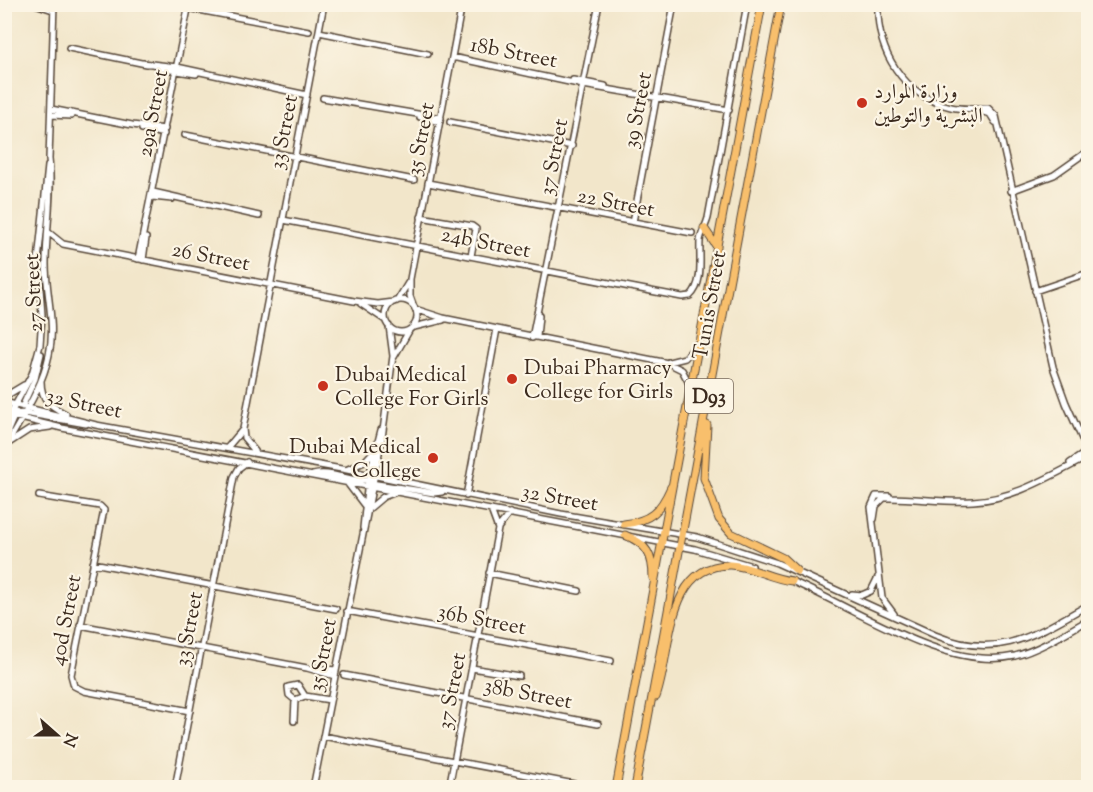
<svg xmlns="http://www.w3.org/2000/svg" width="1093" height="792" font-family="'Sorts Mill Goudy',Amiri,serif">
	<rect width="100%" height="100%" fill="#fcf5e5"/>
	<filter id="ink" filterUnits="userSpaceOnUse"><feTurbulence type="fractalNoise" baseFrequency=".0167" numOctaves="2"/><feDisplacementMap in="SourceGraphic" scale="12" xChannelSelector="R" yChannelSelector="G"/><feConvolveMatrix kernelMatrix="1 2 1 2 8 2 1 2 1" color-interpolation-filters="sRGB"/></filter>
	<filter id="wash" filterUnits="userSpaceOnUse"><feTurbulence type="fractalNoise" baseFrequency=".008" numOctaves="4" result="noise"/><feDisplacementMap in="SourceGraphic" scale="24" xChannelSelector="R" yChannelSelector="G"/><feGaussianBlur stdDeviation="1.35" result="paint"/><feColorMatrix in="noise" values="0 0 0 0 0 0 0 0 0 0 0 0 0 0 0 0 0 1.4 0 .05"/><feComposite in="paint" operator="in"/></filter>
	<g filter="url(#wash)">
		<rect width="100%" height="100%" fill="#f2e6ca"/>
	</g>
	<g filter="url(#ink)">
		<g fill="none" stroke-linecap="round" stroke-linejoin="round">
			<defs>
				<path id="minor" d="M35 4 53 10
					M193 4 209 9
					M878 4C876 51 903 96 951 107 964 110 975 108 988 108L996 116 1053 367 1066 403 1088 452
					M188 8 309 31
					M319 32 428 54
					M69 48 146 64
					M452 57 583 85 729 110
					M143 63 177 67 307 95
					M158 68 196 74
					M573 80 605 86
					M323 98 441 118
					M51 109 132 125 165 129
					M980 111 990 114 995 122
					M51 115 71 116
					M420 117 440 122
					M450 122 572 146
					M142 129 164 134
					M185 135 414 180
					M428 183 692 233
					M1011 191 1054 175 1088 151
					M153 192 259 216
					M152 197 172 199
					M421 217 472 226 476 229 471 256
					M283 220 682 297 690 296C704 284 699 257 700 241 701 233 706 226 708 218L747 4
					M633 222 674 4
					M48 232 63 244 354 301 378 304 394 302
					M138 259 189 4
					M143 260 146 238
					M1035 291 1088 273
					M385 316a16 16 0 1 1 32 0a16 16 0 1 1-32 0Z
					M397 301 408 283
					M361 304 385 320
					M414 307 410 296V279L462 4
					M415 309 443 318 512 332
					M414 327 443 320
					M511 332 668 363 682 370 690 385
					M537 337 539 316
					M532 338 599 4
					M394 357 409 331
					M669 362 685 358 697 344
					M41 381C41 400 50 406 66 414
					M4 397 24 385
					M4 402 96 425 347 470 561 514 697 537 777 563 935 635C997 661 1035 635 1088 605
					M22 407 35 379 41 354
					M4 414 62 428 695 549 752 566
					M12 414 24 413 86 424
					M4 426 32 374 40 345 42 315 38 261 48 166
					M243 429 244 438 255 451
					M4 440 16 412
					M9 443 29 430 50 427
					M227 448 243 429 324 4
					M4 450C20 420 42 389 49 355 56 324 46 295 46 264 46 229 53 194 49 159L54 4
					M379 458 394 479
					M1070 463 1088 451
					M348 469 364 462 374 451
					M313 475C332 469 353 485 372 479
					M371 483 434 493 442 492
					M348 484 364 505
					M39 496 100 506 104 510 71 675 74 686 84 691 190 711
					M466 496 497 329
					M889 496H876L871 507 882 598 894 614
					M370 508 383 497 394 493
					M874 519 876 506 884 498C914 497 943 503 973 501 1015 499 1052 475 1088 457
					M363 528 368 480 381 430
					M498 528 510 513
					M93 563 336 609
					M489 573 579 591
					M789 580C852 606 945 672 1015 656 1041 649 1065 633 1088 620
					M852 594 862 595 871 591 878 577
					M347 611 611 661
					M80 625 307 668 335 676
					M314 668 336 670
					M472 668 519 676
					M344 675 598 724
					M295 700 305 696 330 700
					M294 721 295 700 289 695 288 687 298 685 305 696
					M323 736 590 787
					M175 788 234 477 239 468 247 462
					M313 788 382 438 393 356 389 326
					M449 788 498 529 491 510"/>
				<path id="major" d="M704 228 717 247
					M707 425 704 478 719 519 731 533 783 558 797 571
					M624 524C650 521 660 512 671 487
					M625 535C647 544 653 555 653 578
					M656 697C672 655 664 564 730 565 751 566 771 579 792 581
					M616 788 762 4
					M635 788 781 4"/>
			</defs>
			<use href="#minor" stroke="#564638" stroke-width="8"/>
			<use href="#major" stroke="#564638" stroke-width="9"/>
			<use href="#minor" stroke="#fff" stroke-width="5"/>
			<use href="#major" stroke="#f8bf6c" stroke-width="7"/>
		</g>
	</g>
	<g fill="#c8321e" stroke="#fcf5e5" stroke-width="2">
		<circle cx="862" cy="103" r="6"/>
		<circle cx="512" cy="379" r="6"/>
		<circle cx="323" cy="386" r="6"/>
		<circle cx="433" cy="458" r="6"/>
	</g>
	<g text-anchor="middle" stroke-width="4.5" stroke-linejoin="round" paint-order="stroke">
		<rect fill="#fcf5e5" stroke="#75675a" stroke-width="1.5" x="685" y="379" width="48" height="34" rx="4.5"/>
		<g font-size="20" font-weight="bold" fill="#3b2a1e">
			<text x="709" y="403">D93</text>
		</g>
		<g font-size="21" fill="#3b2a1e" stroke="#fcf5e5">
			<text transform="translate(514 52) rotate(11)" y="7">18b Street</text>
			<text transform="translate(637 110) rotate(-79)" y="7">39 Street</text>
			<text transform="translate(152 113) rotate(-79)" y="7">29a Street</text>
			<text transform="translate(283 132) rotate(-79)" y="7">33 Street</text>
			<text transform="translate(420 139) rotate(-79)" y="7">35 Street</text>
			<text transform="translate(553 157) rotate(-79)" y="7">37 Street</text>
			<text transform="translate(616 202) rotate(11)" y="7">22 Street</text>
			<text transform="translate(486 242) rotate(11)" y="7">24b Street</text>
			<text transform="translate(211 256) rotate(11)" y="7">26 Street</text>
			<text transform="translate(33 293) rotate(-93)" y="7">27 Street</text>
			<text transform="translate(709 305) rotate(-80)" y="7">Tunis Street</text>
			<text transform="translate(84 403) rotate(12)" y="7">32 Street</text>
			<text transform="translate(560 497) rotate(10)" y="7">32 Street</text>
			<text transform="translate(482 619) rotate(11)" y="7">36b Street</text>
			<text transform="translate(65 620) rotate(-79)" y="7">40d Street</text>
			<text transform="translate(188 629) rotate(-79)" y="7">33 Street</text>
			<text transform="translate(322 655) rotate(-79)" y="7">35 Street</text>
			<text transform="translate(451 691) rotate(-79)" y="7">37 Street</text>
			<text transform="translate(528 693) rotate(11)" y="7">38b Street</text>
		</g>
		<g font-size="21" fill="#3b2a1e" stroke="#fcf5e5" text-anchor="start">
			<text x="874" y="98">وزارة الموارد<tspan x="874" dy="24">البشرية والتوطين</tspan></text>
			<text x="524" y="374">Dubai Pharmacy<tspan x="524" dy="24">College for Girls</tspan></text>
			<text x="335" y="381">Dubai Medical<tspan x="335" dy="24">College For Girls</tspan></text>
			<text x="421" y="453" text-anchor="end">Dubai Medical<tspan x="421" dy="24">College</tspan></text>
		</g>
	</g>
	<rect width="1093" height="792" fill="none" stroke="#fcf5e5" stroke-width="24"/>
	<g transform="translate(57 735) rotate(111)" stroke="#fcf5e5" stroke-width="4.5" paint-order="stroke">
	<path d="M0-4.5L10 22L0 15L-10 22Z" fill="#3b2a1e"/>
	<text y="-9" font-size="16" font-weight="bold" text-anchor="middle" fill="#3b2a1e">N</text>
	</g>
</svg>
